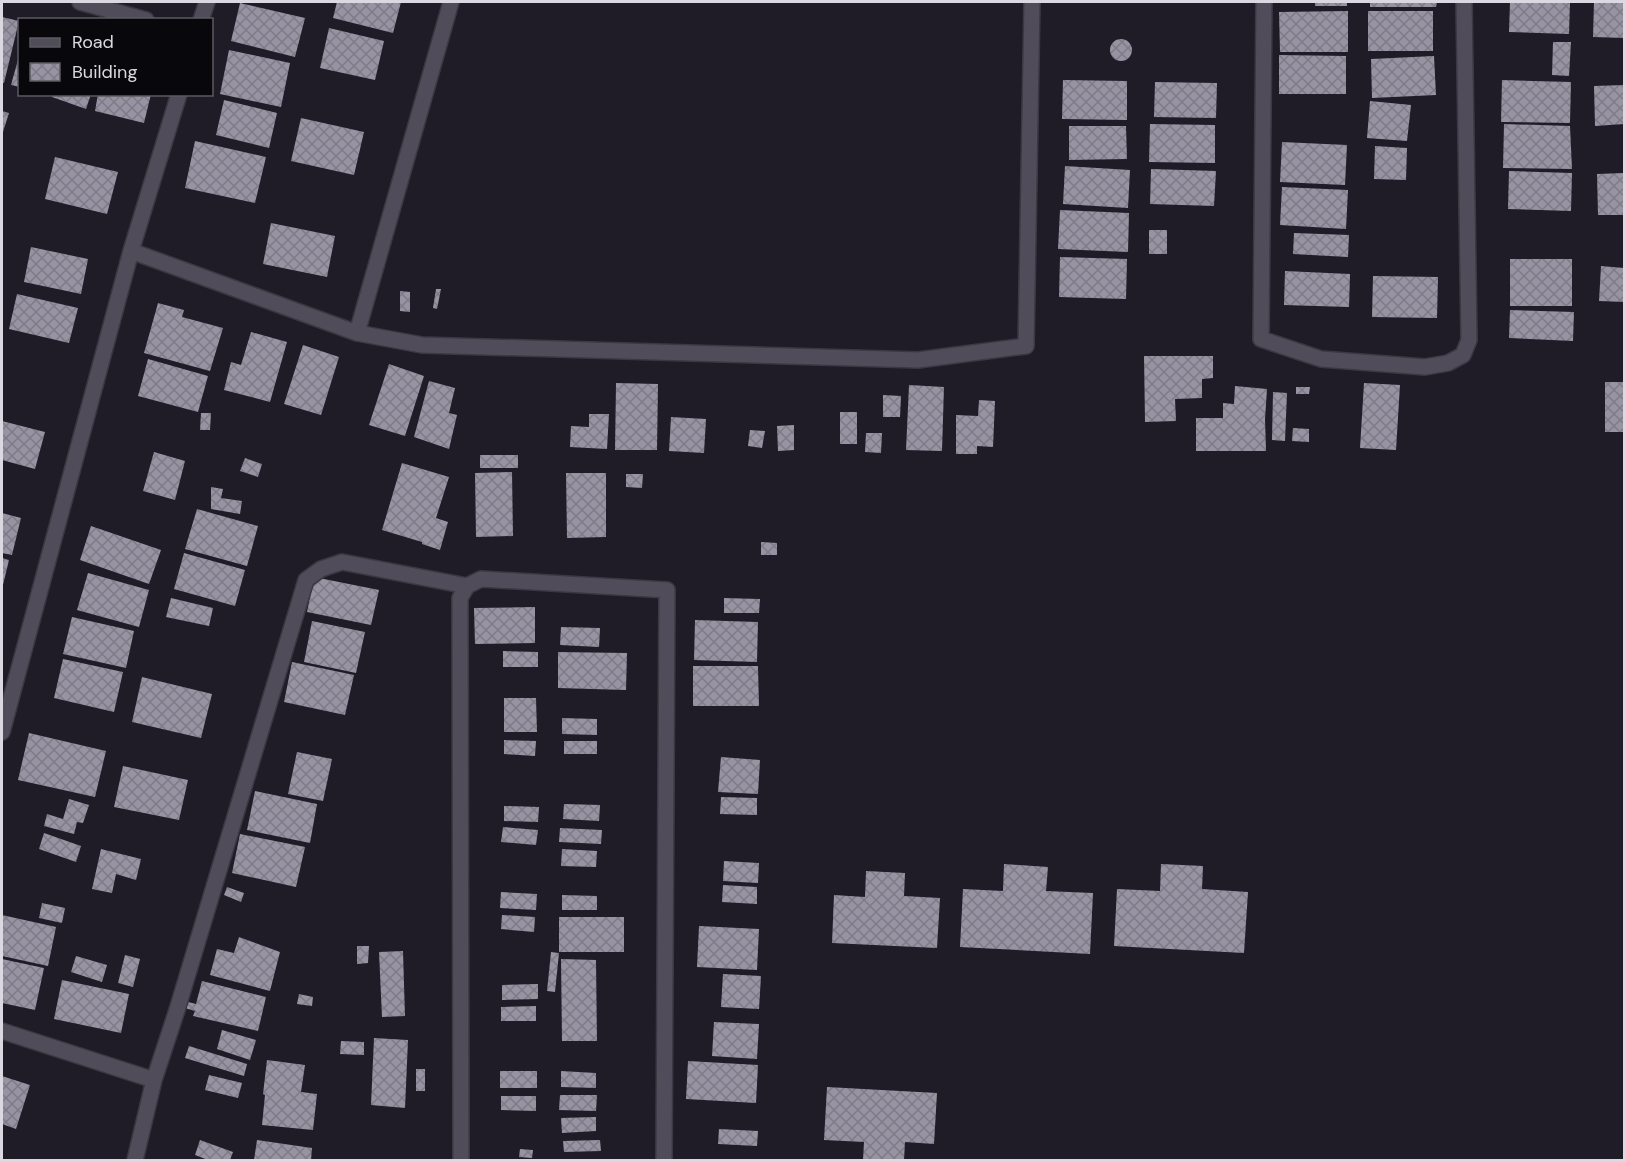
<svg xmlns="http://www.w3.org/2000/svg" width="1626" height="1162" font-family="'DM Sans',sans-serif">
	<defs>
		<pattern id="building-cross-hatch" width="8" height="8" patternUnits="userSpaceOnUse" patternTransform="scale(1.5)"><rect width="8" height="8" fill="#9893a2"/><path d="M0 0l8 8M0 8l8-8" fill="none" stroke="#7e7a86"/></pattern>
	</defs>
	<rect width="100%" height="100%" fill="#1f1b27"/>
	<path fill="url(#building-cross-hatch)" d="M337 2H401L393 33 333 18Z
		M1315 2H1347V6H1315Z
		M1370 2H1437L1436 7H1370Z
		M1510 2H1570L1569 34 1509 32Z
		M1594 2H1624V38L1593 37Z
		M240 3 305 18 295 57 231 41Z
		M1348 11V52H1280L1279 12Z
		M1368 11H1433V51H1368Z
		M2 17 19 21 4 83 2 82Z
		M329 28 384 41 375 80 320 68Z
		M1110 50a11 11 0 1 1 22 0a11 11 0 1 1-22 0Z
		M1553 42H1571L1569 76 1552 75Z
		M229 50 290 63 281 107 220 94Z
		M1279 55 1346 56V94H1279Z
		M19 56H20V87L11 85Z
		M1434 56 1436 95 1372 98 1371 59Z
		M1063 80 1127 81V120L1062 119Z
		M1502 80 1571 82 1570 123 1501 122Z
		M1155 82 1217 83 1216 118 1154 117Z
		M1624 85V124L1595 126 1594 86Z
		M53 94H91L86 109 52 97Z
		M98 94H151L144 123 95 111Z
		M224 100 277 113 269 148 216 135Z
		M1370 101 1411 105 1407 141 1367 138Z
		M2 111 9 113 2 135Z
		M301 118 364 132 354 175 291 161Z
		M1150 124 1215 125V163L1149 162Z
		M1504 124 1570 126 1572 169 1503 168Z
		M1069 126H1126L1127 159 1069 160Z
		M195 141 266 157 255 203 185 188Z
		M1282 142 1347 145 1345 185 1280 182Z
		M1375 146 1407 148 1406 180 1374 179Z
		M55 157 118 172 107 214 45 199Z
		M1065 166 1130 170 1128 208 1063 204Z
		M1151 169 1216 171 1214 206 1150 204Z
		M1509 171 1572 173 1571 211 1508 209Z
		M1624 173V215H1598L1597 174Z
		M1282 187 1348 190 1346 229 1280 225Z
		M1060 210 1129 213 1128 252 1058 249Z
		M271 223 335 236 327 277 263 264Z
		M1149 230H1167V254H1149Z
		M1294 233 1349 235 1348 257 1293 254Z
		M31 247 88 259 81 294 24 282Z
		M1060 257 1127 259 1126 299 1059 297Z
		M1510 259H1572V306H1510Z
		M1601 266 1624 268V302L1599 301Z
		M1285 271 1350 274 1349 307 1284 305Z
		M1373 276 1438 277 1437 318 1372 317Z
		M436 289H441L437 309 433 308Z
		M400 291 410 292V312L400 311Z
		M17 294 78 308 69 343 9 329Z
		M158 303 184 310 182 317 223 328 210 371 144 353Z
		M1510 310 1574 312 1573 341 1509 338Z
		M251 332 287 342 270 402 224 390 231 362 241 365Z
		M303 345 339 357 321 415 284 404Z
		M1144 356H1213V378L1202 379V398L1175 399 1176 421 1145 422Z
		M148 359 208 376 198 412 138 396Z
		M389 364 424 376 405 436 369 425Z
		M429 381 455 388 449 413 457 415 449 449 414 437Z
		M1605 382H1624V432H1605Z
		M616 383 658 384 657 450H615Z
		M1364 383 1400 385 1396 450 1360 448Z
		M909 385 944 387 942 451 906 450Z
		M1235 386 1267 389 1265 419 1266 451H1196V418H1223V403L1234 404Z
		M1296 387H1310L1309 394H1296Z
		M1273 392 1287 393 1285 441 1272 440Z
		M883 395 901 396 900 417H883Z
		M979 400 995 401 993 447 977 446V454H956V415L978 416Z
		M840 412H857V444H840Z
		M201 413H211L210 430H200Z
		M589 414H609L607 449 570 447 571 426 589 427Z
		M671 417 706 419 704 453 669 451Z
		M2 421 45 432 35 469 2 460Z
		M794 425V450L778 451 777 426Z
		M1293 428 1309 429V442L1292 441Z
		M750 430 765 431 762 448 748 446Z
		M866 433H882L881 453 865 452Z
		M154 452 185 461 175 500 143 491Z
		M480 455H518V468H480Z
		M245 458 262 464 258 477 240 471Z
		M402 463 449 477 436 518 448 522 440 550 422 544V542L382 530Z
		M512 472 513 536 476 537 475 473Z
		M566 473H606V537L567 538Z
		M626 474H643L642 488 626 487Z
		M211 487 223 489 221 498 242 501 240 514 211 509Z
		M197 509 258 526 247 566 185 549Z
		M2 513 21 518 12 555 2 553Z
		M91 526 161 550 149 584 80 560Z
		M761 542 777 543V555H761Z
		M184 553 245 570 235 606 174 589Z
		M2 558 9 560 2 589Z
		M88 573 149 590 139 627 77 610Z
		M314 577 379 590 371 625 307 612Z
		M171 598 213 608 209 626 166 617Z
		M724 598 760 599 759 613H724Z
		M535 607V643L475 644 474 608Z
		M72 617 134 631 126 668 63 654Z
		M695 620 758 622 757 662 694 660Z
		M312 621 365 632 356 673 304 662Z
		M561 627 600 628 599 647 560 645Z
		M503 651 538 652V667H503Z
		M558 652 627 653 626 690 558 688Z
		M63 659 123 672 114 712 54 698Z
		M292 662 354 675 345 715 284 702Z
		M693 666H758L759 706H693Z
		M142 677 212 694 201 738 132 722Z
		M504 698H536L537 732H504Z
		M562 718 597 719V735L562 734Z
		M29 733 106 751 95 797 18 780Z
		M504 740 536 741 535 756 504 754Z
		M564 741H597V754H564Z
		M297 752 332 759 323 801 288 794Z
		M721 757 760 760 758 794 718 792Z
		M123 766 188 780 179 820 114 807Z
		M255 791 317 804 310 843 247 830Z
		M721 797 757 798V815L720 814Z
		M69 799 89 805 83 823 77 822 74 834 44 826 47 814 63 819Z
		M564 804 600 805 599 821 563 819Z
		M504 806 539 807 538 822 504 821Z
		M503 827 538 830 536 845 501 842Z
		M560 828 602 830 601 844 559 842Z
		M44 833 81 846 76 862 39 849Z
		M240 834 305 847 296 887 232 873Z
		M101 849 141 859 136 880 116 874 112 893 92 889Z
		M562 849 597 851 596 867 561 866Z
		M724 861 759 863 758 883 723 881Z
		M1004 864 1048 867 1046 891 1093 893 1090 954 960 947 963 889 1003 891Z
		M1161 864 1203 866 1202 889 1248 892 1244 953 1114 946 1117 889 1160 891Z
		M866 871 905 873 904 896 940 898 937 948 832 943 834 895 865 897Z
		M723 885 757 887V904L722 902Z
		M227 887 244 893 241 902 224 895Z
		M501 892 537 894 536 910 500 908Z
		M562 895 597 896V910H562Z
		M42 903 65 908 62 923 39 918Z
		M2 915 56 927 48 966 2 956Z
		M502 915 535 917 534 932 501 929Z
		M559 917H624V952H559Z
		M699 926 759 929 757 970 697 967Z
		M239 937 280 952 270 991 210 975 217 949 234 953Z
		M357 946H369L368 963 357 964Z
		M403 951 405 1016 382 1017 379 952Z
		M551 952 559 953 555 992 547 991Z
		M125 955 140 959 133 987 118 983Z
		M76 956 107 965 102 982 71 972Z
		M2 959 44 968 35 1010 2 1003Z
		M561 959 596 960 597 1041H562Z
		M723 974 761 976 759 1009 721 1007Z
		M62 980 129 994 121 1033 54 1019Z
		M202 981 266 997 258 1031 193 1016 195 1011 178 1006 180 1000 196 1004Z
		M538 984V999L502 1000V985Z
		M299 994 313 997 312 1006 297 1004Z
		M536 1006V1021H501V1007Z
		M714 1022 759 1024 757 1059 712 1056Z
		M222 1030 256 1040 250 1060 217 1049Z
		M374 1038 408 1040 405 1108 371 1105Z
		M341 1041 364 1042V1055L340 1054Z
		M189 1046 247 1064 244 1076 185 1058Z
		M267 1060 305 1065 301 1092 317 1094 313 1130 262 1125 265 1095 263 1094Z
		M688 1061 758 1065 756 1103 686 1099Z
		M416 1069H425V1091H416Z
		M500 1071H537V1088H500Z
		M561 1071 596 1073V1088L561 1087Z
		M209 1075 242 1083 238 1098 205 1090Z
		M2 1076 30 1085 16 1129 2 1124Z
		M827 1087 937 1093 934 1144 905 1142 904 1160H863L864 1142 824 1140Z
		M560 1095H597L596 1111 559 1110Z
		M501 1096H536V1111L501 1110Z
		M596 1117V1131L562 1133 561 1118Z
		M719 1129 758 1131 757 1146 718 1144Z
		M200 1140 233 1152 230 1160H208L195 1155Z
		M257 1140 312 1148 311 1160H254Z
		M600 1140 601 1151 564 1152 563 1141Z
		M520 1149 533 1150 532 1158 519 1157Z"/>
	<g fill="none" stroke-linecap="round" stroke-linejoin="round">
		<defs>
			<path id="street" d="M80 2 146 20
				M1264 2 1261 339 1321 359 1425 367 1448 363 1463 355 1469 340 1464 2
				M201 20 207 2
				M131 251 357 333 422 345 918 360 1026 346 1032 2
				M357 333 451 2
				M2 732 131 251 179 94
				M2 1031 154 1080 135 1160
				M154 1080 177 1010 306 580 321 569 342 562 467 586
				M461 1160 460 598 467 586 481 579 667 590 664 1160"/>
		</defs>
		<use href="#street" stroke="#3b3841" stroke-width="18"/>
		<use href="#street" stroke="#514c5a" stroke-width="15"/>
	</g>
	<rect width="1626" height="1162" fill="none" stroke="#dad8e0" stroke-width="6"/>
	<rect x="18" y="18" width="195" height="78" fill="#08070b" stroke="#5c5b60" stroke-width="1.5"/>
	<rect x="30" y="38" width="30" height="9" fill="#514c5a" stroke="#5c5b60" stroke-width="1.5"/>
	<text x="72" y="48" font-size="18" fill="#dad8e0">Road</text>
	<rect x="30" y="63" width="30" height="18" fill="url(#building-cross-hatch)" stroke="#5c5b60" stroke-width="1.5"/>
	<text x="72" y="78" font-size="18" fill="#dad8e0">Building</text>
</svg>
